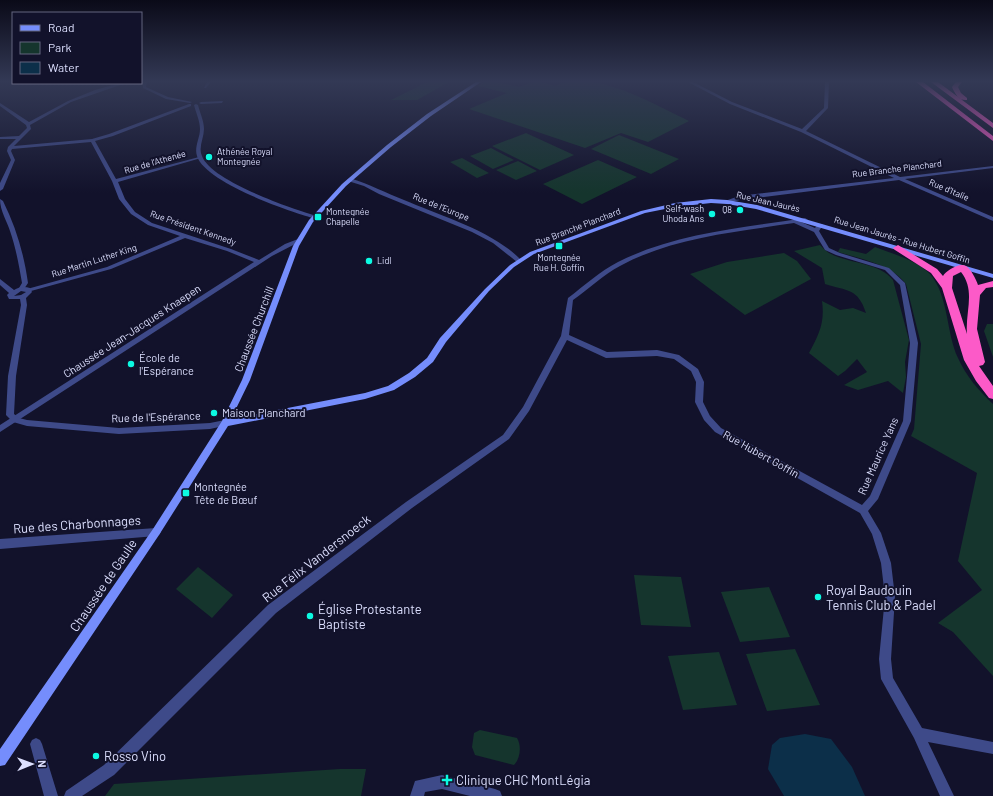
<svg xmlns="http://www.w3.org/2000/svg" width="993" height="796" font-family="Barlow,sans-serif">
	<rect width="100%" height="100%" fill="#12122b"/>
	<path fill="#15352d" d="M427 82H449L417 100H391Z
		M483 82H497L519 87 533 82H542L555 86C592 67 655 105 689 121L648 142 621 133 585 148 469 109 507 93 478 86Z
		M526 133 574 155 540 170 492 146Z
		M619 135 679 159 651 174 591 149Z
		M491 148 514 160 493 169 470 156Z
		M462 158 489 173 477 178 450 162Z
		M598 160 637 177 582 204 543 184Z
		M518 161 537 171 516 180 496 170Z
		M820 245C823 248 826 251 829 253 849 264 879 262 893 280L909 340 905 362 906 377 903 393 888 381 858 390 844 385 867 372 857 359 845 371 838 376 809 353C819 334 825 323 822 301L840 310 853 308 866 313C858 288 847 291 825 284L822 268 794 251Z
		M875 247C891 253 918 261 930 274 949 296 946 333 958 358 966 376 979 391 993 404V676L953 632 938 623 982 590 958 561 977 473 911 436 914 429 921 344 906 284C891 264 861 259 838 252L840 248 866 254Z
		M784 253 797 261 811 279 745 315 690 274 727 262Z
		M987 324H993V357L984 331Z
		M198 567 233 595 212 618 176 589Z
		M634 575 681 577 691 627 641 625Z
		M769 587 790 637 740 642 721 592Z
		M795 649 820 705 767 711 746 654Z
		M719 652 737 705 683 710 668 656Z
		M480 730 517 738C522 746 520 759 514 765L475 755 472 747 474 733Z
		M340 769H366L361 796H105L114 784Z"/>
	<path fill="#0c2f49" d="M805 734 831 739 852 767 865 796H784L768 769 772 745 780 738Z"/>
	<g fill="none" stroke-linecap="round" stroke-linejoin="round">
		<path fill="#3e4a89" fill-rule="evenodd" d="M207 82H211L206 88H204Z
			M688 82H693L732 102 802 129 824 108 825 82H829L828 108 806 131 900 177 993 166V168L905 179 993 217V221L899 180 740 200 725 203V201L739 196 894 178 801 132 730 104Z
			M120 83H126L71 102 30 125 31 129 14 146 92 139 109 134 189 104H191V106L113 136 95 141 116 179 199 157 201 158 118 182 125 199 135 212 152 223 231 249 259 260 285 244 298 239 301 241 272 256 0 432V425L254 262 227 251 185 238 111 269 31 291H27V289L107 267 180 236 148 225 131 214 119 199 112 181 91 142 12 149 11 151 15 160 3 189 0 191V183L11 160 7 151 8 147 16 139H0V137L19 136 27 128 26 125 0 106V103L29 122 68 101 95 90Z
			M223 101 222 103 201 104 199 103 201 102Z
			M350 178C369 184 386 193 404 200 441 216 494 231 522 261L521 262H517L493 243 472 232 379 194 364 186 348 181 347 180Z
			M0 199 3 201C16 227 24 254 28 283L24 289 22 290 19 288 22 283C19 266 16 248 10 231 7 221 0 211 0 199Z
			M805 218 808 220 807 221 801 222 815 228 818 224H822L823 225 819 231 829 248 840 253 889 268 905 283 918 343 911 421 878 499 868 511 881 533 891 563 895 597 891 659 893 678 922 728 993 742V754L928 742 954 796H940L914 738 881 679 879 659 885 597 881 563 872 534 860 513 715 432 704 420 695 402 696 382 691 371 674 359 657 356 606 358 567 340 529 411 509 439 412 508 276 613 114 775 82 796H64L66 791 104 765 268 605 406 502 503 435 523 407 561 336 568 298C584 286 600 271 618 262 676 233 742 228 805 218ZM794 223 814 232 825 250 836 255 885 270 900 285 910 343 903 421 870 496 862 505 721 428 710 416 703 402 704 382 698 369 679 355 657 350 607 352 569 335 573 300C589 289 603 275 620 266 673 237 736 232 794 223Z
			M156 528 159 529 161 532 159 535 156 536 0 549V539Z
			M36 738 40 740 42 744 58 796H44L30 744 32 740Z
			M442 775 495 789 500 791 502 796H470L442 789 425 792 424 796H410L415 781Z"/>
		<path fill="#3e4a89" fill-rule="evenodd" d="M143 82H147L146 87 148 88 168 97 192 102 190 103 166 99 143 88Z
			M196 104 198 105C200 113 204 121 204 129 204 138 198 147 202 156 211 181 292 209 317 216V218H313C287 211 205 182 197 156 194 147 200 138 200 129 200 121 196 113 194 105Z
			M0 279 14 290C19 287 24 286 30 288L32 292 26 298 27 305 16 376 14 414 19 418 27 420 119 428 210 423 225 420 228 421 229 423 228 425 210 429 119 434 27 426 13 422 6 415 8 376 21 305 20 299H9L7 295 9 293 0 285ZM21 291 26 292 21 295 14 296Z"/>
		<path fill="#758dfc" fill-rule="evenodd" d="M476 82H481L431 116 391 147 346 186 313 222 299 246 250 380 231 419 365 393 388 386 409 373 427 358 440 338 485 289 510 265 530 252 641 211 675 203 711 199 727 200 757 205 993 274V278L756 209 727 204 711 203 675 207 645 213 534 254 514 267 489 291 446 342 433 362 415 377 394 390 365 399 228 426 159 535 5 765 0 766V749L153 529 222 421 242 380 293 246 309 220 342 184 387 145 427 114Z"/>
		<path fill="#fc5ac8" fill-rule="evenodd" d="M916 82H923L993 136V141Z
			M931 82H938L993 123V128Z
			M956 82H962L958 87 961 93 967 98V100C959 101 955 94 952 87Z
			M898 245 937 269 943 276C946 271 959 262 966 266 971 269 976 279 978 285L993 281V287L986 288 980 295 977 329 985 362 983 365 979 366 993 386V399L989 398 976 381 964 360 942 288 931 273 895 250 893 248ZM961 272C976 291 965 312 967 334L952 288 953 276Z"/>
	</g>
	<linearGradient id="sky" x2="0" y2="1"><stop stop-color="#0a0a18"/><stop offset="0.42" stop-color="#333955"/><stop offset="1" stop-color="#333955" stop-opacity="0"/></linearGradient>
	<rect width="993" height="193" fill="url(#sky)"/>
	<g fill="#0cfae2" stroke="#12122b" stroke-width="1.5">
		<circle cx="209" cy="157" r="4"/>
		<circle cx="740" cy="210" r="4"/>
		<circle cx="712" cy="214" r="4"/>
		<rect x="314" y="213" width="8" height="8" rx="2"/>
		<rect x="555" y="242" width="8" height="8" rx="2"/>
		<circle cx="369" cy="261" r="4"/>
		<circle cx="131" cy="364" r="4"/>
		<circle cx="214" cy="413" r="4"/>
		<rect x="182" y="489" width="8" height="8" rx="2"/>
		<circle cx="818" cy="597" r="4"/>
		<circle cx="310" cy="616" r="4"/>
		<circle cx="96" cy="756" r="4"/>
		<path d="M445 774h4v4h4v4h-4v4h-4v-4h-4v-4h4z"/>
	</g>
	<g text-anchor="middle" stroke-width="4" stroke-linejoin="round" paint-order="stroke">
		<g font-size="9" fill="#dcdffe" stroke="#12122b" text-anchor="start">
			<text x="217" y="155">Athénée Royal<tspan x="217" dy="10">Montegnée</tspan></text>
			<text x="704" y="212" text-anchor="end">Self-wash<tspan x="704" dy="10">Uhoda Ans</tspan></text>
			<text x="732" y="213" text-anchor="end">Q8</text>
			<text x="326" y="215">Montegnée<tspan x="326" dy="10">Chapelle</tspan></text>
			<text x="559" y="261" text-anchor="middle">Montegnée<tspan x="559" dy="10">Rue H. Goffin</tspan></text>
			<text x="377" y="264">Lidl</text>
		</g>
		<g font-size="9" fill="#dcdffe" stroke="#12122b">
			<text transform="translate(155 162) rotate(-16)" y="3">Rue de l'Athenée</text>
			<text transform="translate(897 169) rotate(-7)" y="3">Rue Branche Planchard</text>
			<text transform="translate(949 190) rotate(23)" y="3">Rue d'Italie</text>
			<text transform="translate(768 202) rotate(13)" y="3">Rue Jean Jaurès</text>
			<text transform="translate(441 207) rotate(22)" y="3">Rue de l'Europe</text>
			<text transform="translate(578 227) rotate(-21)" y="3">Rue Branche Planchard</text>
			<text transform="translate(193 228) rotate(19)" y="3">Rue Président Kennedy</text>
			<text transform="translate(902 240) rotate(17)" y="3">Rue Jean Jaurès - Rue Hubert Goffin</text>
			<text transform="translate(94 261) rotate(-18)" y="3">Rue Martin Luther King</text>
		</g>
		<g font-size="11" fill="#dcdffe" stroke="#12122b">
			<text transform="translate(254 329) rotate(-69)" y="4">Chaussée Churchill</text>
			<text transform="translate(132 331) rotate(-33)" y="4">Chaussée Jean-Jacques Knaepen</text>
			<text transform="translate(156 417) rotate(-2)" y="4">Rue de l'Espérance</text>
			<text transform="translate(761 454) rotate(29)" y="4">Rue Hubert Goffin</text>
			<text transform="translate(878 456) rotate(-66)" y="4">Rue Maurice Yans</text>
		</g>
		<g font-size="11" fill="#dcdffe" stroke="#12122b" text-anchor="start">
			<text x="139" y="362">École de<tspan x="139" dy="13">l'Espérance</tspan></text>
			<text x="222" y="417">Maison Planchard</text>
			<text x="194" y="491">Montegnée<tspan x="194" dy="13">Tête de Bœuf</tspan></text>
		</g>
		<g font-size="13" fill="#dcdffe" stroke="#12122b">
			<text transform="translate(77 524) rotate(-4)" y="5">Rue des Charbonnages</text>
			<text transform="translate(316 558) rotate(-38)" y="5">Rue Félix Vandersnoeck</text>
			<text transform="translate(103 585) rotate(-56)" y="5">Chaussée de Gaulle</text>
		</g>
		<g font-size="13" fill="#dcdffe" stroke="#12122b" text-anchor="start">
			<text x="826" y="595">Royal Baudouin<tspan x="826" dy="15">Tennis Club &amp; Padel</tspan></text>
			<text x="318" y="614">Église Protestante<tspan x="318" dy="15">Baptiste</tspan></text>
			<text x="104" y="761">Rosso Vino</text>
			<text x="456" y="785">Clinique CHC MontLégia</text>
		</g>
	</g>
	<rect x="12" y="12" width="130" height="72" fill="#12122b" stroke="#63647f"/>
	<rect x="20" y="25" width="20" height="6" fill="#758dfc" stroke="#63647f"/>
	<text x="48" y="32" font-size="12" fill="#dcdffe">Road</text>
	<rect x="20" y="42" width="20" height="12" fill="#15352d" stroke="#63647f"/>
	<text x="48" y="52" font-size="12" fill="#dcdffe">Park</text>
	<rect x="20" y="62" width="20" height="12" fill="#0c2f49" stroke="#63647f"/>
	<text x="48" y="72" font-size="12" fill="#dcdffe">Water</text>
	<g transform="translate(32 764) rotate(89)" stroke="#12122b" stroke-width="3" paint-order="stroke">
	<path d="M0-3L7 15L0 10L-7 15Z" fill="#dcdffe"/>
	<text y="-6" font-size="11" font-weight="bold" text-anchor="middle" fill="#dcdffe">N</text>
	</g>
</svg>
